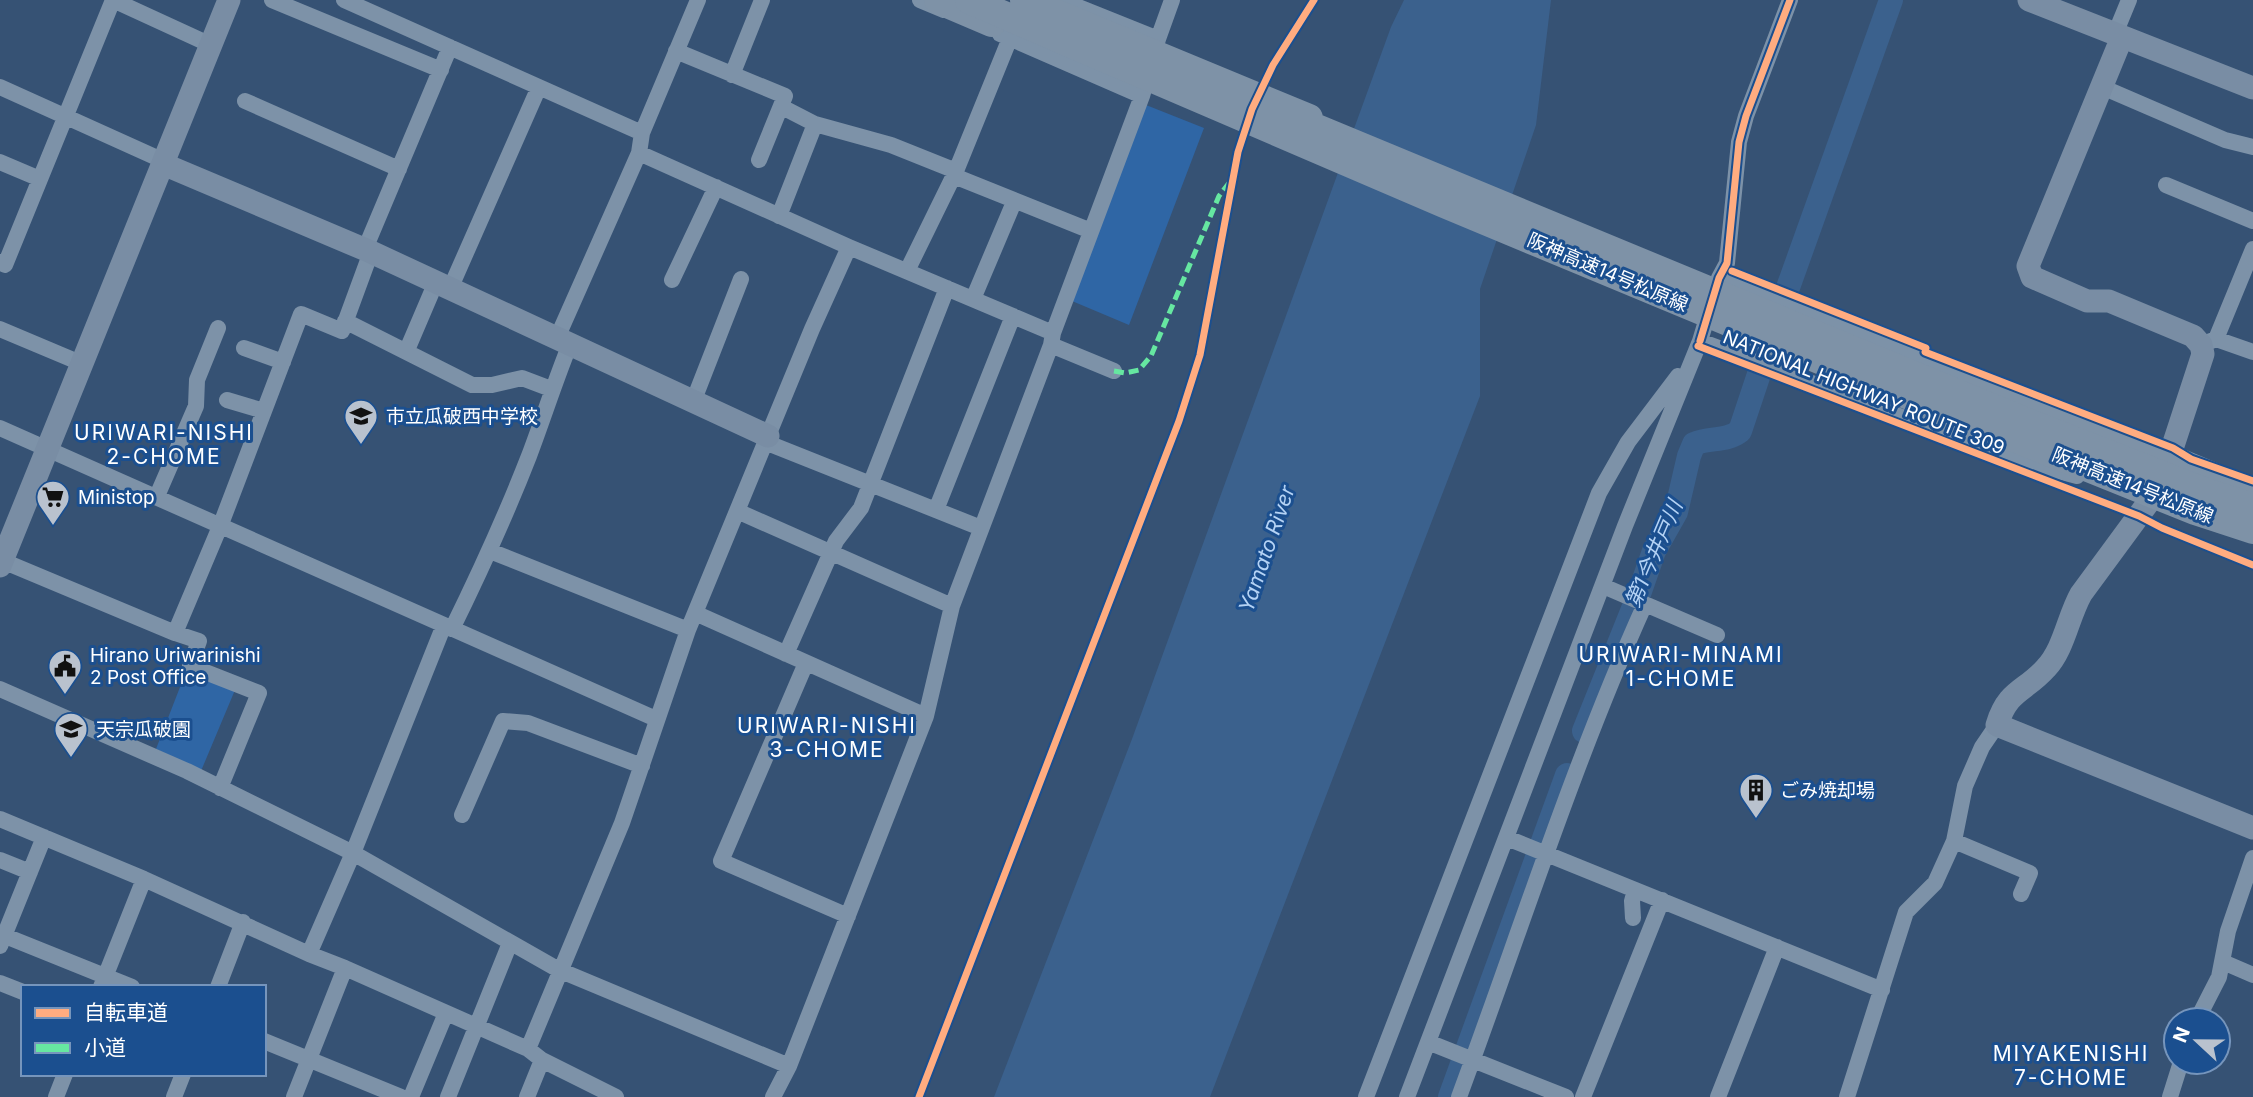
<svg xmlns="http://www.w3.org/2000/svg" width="2253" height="1097" font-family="Inter,'Noto Sans JP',sans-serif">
	<rect width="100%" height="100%" fill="#365274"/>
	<path fill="#2f66a5" d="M1146 105 1204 128 1129 325 1072 301Z
		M187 669 235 690 201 771 156 749Z"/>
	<path fill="#3b618d" d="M1404 0H1551L1536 125 1480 289V396L1210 1097H994L1132 739 1391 27Z"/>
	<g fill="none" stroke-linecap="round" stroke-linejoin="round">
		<path stroke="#3b618d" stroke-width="24" d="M1584 731 1639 594 1654 551 1676 512 1689 456 1694 444C1710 437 1726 442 1740 431L1785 296 1891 0
			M1450 1097 1567 775"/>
		<path stroke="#7d92a8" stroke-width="16" d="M113 0 211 45
			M272 0 441 70
			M344 0 642 133
			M920 0 944 10
			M1061 0 1158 39
			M1000 34 1142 96
			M2115 34 2129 0
			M676 51 785 96 759 160
			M732 75 762 0
			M0 87 164 161
			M2102 87 2225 140 2253 147
			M245 101 399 169
			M782 107 815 124 891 145 956 171
			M639 153 849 247 1053 333
			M0 162 40 179
			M954 176 1091 231
			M2166 185 2253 221
			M779 216 815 124
			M365 249 450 47
			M0 262 5 265 113 0
			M907 271 956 171 1010 38
			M1719 278 1984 383
			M672 280 716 187
			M450 289 539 87
			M973 299 1014 202
			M345 321 472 385H492L522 378 551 389
			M0 329 83 364
			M557 338 639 153 642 133 698 0
			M2216 339 2253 249
			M1700 341 2016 460 2077 476
			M2206 343 2216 339 2253 352
			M1051 345 1114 371
			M244 348 283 362
			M407 350 436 282
			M227 400 264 411
			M693 402 741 279
			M0 428 656 719
			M765 442 981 528
			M157 496 196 406 197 380 218 328
			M936 510 1013 316
			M737 511 952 606
			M490 551 688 630
			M0 566 10 564 175 633 221 524 301 314 342 331 371 252
			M1603 586 1717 635
			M695 613 926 716
			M452 629C480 572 506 515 529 456 543 419 555 381 570 344
			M175 633 199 641 190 666 259 693 220 788
			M786 654 836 541 861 508 947 288
			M806 663 721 861 848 916
			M0 689 187 771 353 853 559 970 789 1066
			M462 815 503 721 528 723 642 766
			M0 819 144 879 309 954 345 968 528 1049
			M1507 838 1882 990
			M1954 841 2030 873 2021 894
			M0 860 30 872
			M1633 918 1632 901 1635 890
			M0 934 132 987
			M0 946 44 837
			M309 954 353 853 444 625
			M2223 962 2253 975
			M0 983 23 992
			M101 987 144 879
			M218 987 243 922
			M2197 1020 2219 977 2228 931 2253 858
			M264 1041 401 1097
			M1428 1042 1566 1097
			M542 1060 616 1097
			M56 1097 65 1074
			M174 1097 183 1074
			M294 1097 345 968
			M411 1097 446 1013
			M448 1097 510 943
			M527 1097 542 1060 528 1049 622 823 688 630 812 329 849 247
			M773 1097 789 1066 926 716 952 606 1051 345 1053 333 1142 96 1158 39 1172 0
			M1366 1097 1599 493 1628 442 1678 376
			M1407 1097 1625 526 1700 341 1719 278 1727 263 1739 142 1746 116 1790 0
			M1459 1097C1520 932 1573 764 1645 604
			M1583 1097 1662 900
			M1718 1097 1777 947
			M1847 1097 1906 912 1935 883 1954 841 1965 786 1982 747 1997 725
			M2170 1097 2181 1062"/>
		<path stroke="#798da4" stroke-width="23" d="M2029 0 2253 88
			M2122 37 2028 266 2032 277 2087 301H2109L2193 336 2201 345 2203 354 2169 458 2148 503 2081 594C2068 617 2064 649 2046 668 2025 692 2008 689 1997 725L2253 828
			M163 164 371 252 768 436
			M0 566 229 0"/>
		<path stroke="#7e92a7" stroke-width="28" d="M938 0 992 23
			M1973 386 2169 458 2253 493"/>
		<path stroke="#7e92a7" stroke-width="28" d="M969 0 1444 204 1822 361 2195 511 2253 530
			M1024 0 1309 118
			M1290 117 2015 417 2206 492 2253 507"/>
		<path stroke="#66e7a1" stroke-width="5" stroke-dasharray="10 5" stroke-linecap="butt" d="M1114 371 1125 373 1139 370 1151 356 1219 196 1229 183"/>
		<defs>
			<path id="cycleway" d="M1732 271 1926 348 1925 352 2173 448 2191 459 2253 481
				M1700 341 1719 278 1727 263 1739 142 1746 116 1790 0
				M1698 346 2139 516 2162 528 2253 565
				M919 1097 1179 421 1200 355 1238 152 1252 109 1273 65 1314 0"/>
		</defs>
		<use href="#cycleway" stroke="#1b4f8f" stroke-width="11"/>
		<use href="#cycleway" stroke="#ffac80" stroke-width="7"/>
	</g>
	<defs>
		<symbol id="school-pin" viewBox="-11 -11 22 30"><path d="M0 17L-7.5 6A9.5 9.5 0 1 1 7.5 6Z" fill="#b9c2ce" stroke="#1b4f8f"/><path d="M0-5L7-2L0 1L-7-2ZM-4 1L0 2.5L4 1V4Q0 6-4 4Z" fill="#111"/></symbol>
		<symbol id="supermarket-pin" viewBox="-11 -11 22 30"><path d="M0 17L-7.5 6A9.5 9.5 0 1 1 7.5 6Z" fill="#b9c2ce" stroke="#1b4f8f"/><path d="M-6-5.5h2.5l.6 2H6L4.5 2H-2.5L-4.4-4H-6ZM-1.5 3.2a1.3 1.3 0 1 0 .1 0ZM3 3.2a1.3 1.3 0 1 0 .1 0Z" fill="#111"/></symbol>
		<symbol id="civic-pin" viewBox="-11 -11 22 30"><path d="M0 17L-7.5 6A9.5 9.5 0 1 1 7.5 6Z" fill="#b9c2ce" stroke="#1b4f8f"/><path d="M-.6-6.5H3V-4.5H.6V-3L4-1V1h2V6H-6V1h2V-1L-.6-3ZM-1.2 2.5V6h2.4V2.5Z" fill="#111"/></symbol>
		<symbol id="building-pin" viewBox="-11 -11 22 30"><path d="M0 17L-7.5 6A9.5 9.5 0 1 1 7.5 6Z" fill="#b9c2ce" stroke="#1b4f8f"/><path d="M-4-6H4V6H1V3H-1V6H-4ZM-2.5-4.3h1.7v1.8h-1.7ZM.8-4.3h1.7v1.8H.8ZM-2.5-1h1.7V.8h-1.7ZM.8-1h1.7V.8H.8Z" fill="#111"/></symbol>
	</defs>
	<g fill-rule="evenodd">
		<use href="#school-pin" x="342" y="397" width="38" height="52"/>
		<use href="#supermarket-pin" x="34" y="478" width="38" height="52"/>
		<use href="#civic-pin" x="46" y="647" width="38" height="52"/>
		<use href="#school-pin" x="52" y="710" width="38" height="52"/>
		<use href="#building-pin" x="1737" y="771" width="38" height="52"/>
	</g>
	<g text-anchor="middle" stroke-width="6" stroke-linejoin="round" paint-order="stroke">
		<g font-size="19" fill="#fff" stroke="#1b4f8f">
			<text transform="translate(1608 272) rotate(23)" y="7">阪神高速14号松原線</text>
			<text transform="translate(1864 392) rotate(22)" y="7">NATIONAL HIGHWAY ROUTE 309</text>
			<text transform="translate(2133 485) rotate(22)" y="7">阪神高速14号松原線</text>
		</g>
		<g font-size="19" fill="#fff" stroke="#1b4f8f" text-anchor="start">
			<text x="386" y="423">市立瓜破西中学校</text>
			<text x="78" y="504">Ministop</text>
			<text x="90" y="662">Hirano Uriwarinishi<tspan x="90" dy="22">2 Post Office</tspan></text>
			<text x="96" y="736">天宗瓜破園</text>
			<text x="1780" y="797">ごみ焼却場</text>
		</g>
		<g font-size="21" letter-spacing="2" fill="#fff" stroke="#1b4f8f">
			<text x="164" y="440">URIWARI-NISHI<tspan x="164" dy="24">2-CHOME</tspan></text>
			<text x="1681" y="662">URIWARI-MINAMI<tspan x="1681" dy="24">1-CHOME</tspan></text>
			<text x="827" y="733">URIWARI-NISHI<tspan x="827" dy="24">3-CHOME</tspan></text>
			<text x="2071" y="1061">MIYAKENISHI<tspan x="2071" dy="24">7-CHOME</tspan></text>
		</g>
		<g font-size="21" font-style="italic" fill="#b5d3f5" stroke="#1b4f8f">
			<text transform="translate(1267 549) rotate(-71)" y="7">Yamato River</text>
			<text transform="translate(1654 554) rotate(-67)" y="7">第1今井戸川</text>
		</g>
	</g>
	<rect x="21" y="985" width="245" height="91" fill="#1b4f8f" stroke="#7695bc" stroke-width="2"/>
	<rect x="35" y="1008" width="35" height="10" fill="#ffac80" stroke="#7695bc" stroke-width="2"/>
	<text x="84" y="1020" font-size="21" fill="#ffffff">自転車道</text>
	<rect x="35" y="1043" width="35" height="10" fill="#66e7a1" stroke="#7695bc" stroke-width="2"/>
	<text x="84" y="1055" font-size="21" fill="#ffffff">小道</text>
	<g transform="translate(2197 1041) rotate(292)"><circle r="33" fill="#1b4f8f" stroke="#7695bc" stroke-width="2"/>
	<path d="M0-5L12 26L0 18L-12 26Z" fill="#b9c2ce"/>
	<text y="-10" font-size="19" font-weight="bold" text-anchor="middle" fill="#ffffff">N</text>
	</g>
</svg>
